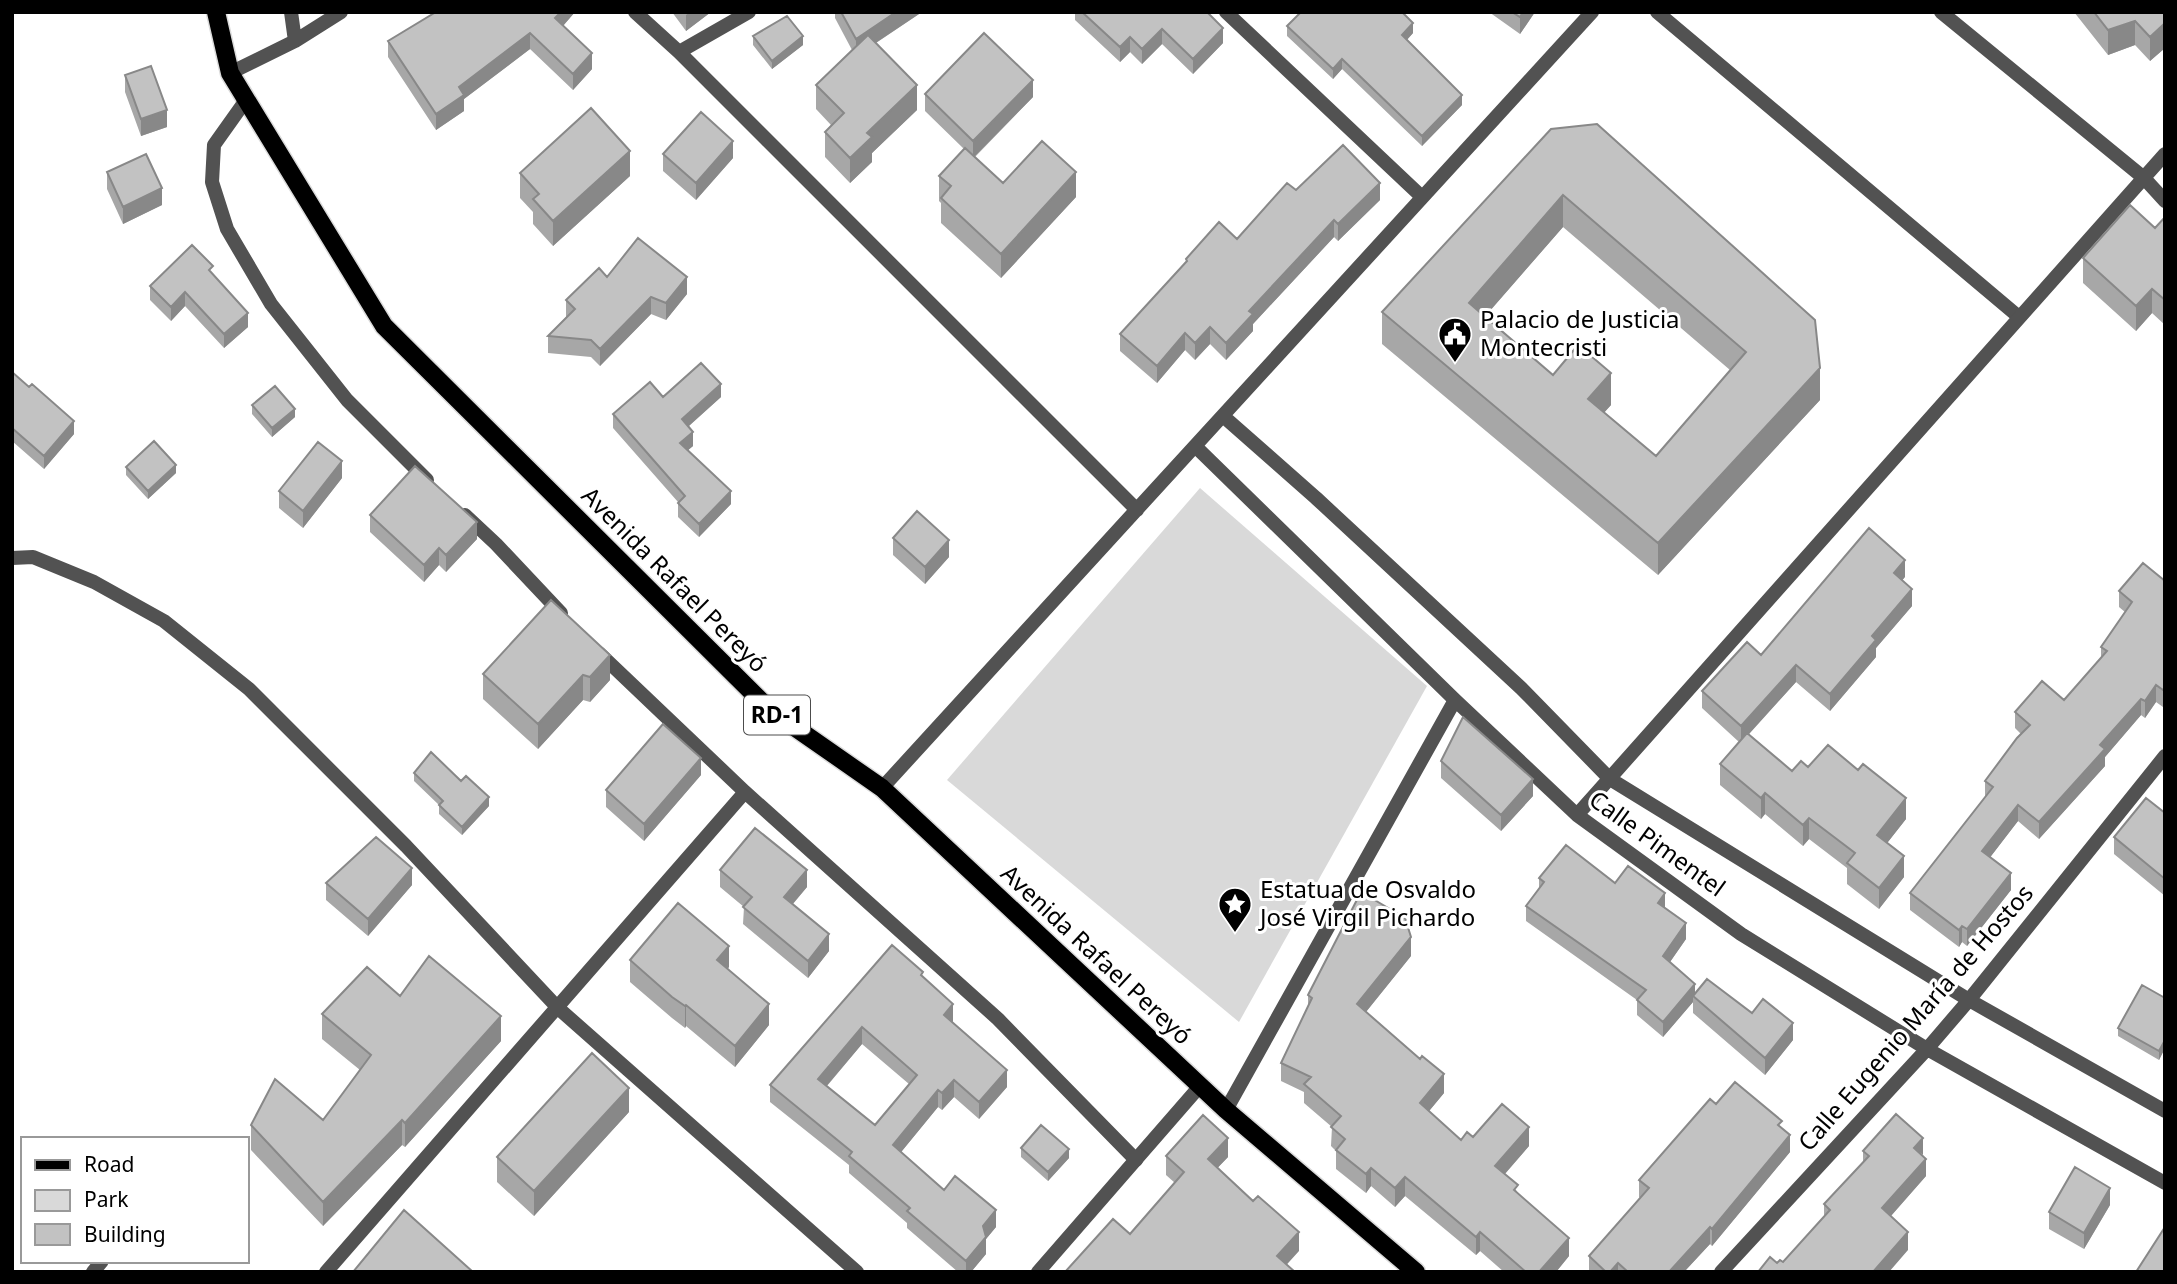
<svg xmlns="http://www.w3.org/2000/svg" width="2177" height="1284" font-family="'Noto Sans',sans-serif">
	<rect width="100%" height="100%" fill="#fff"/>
	<path fill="#d9d9d9" d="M1200 488 1427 686 1239 1022 947 780Z"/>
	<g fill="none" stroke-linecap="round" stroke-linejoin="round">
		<defs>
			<path id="primary" d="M216 12 230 73 384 326 770 710 882 788 1226 1110 1416 1272"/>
		</defs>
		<use href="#primary" stroke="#dbdbdb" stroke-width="21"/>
		<path stroke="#525252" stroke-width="14" d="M1657 12 2019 317"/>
		<path stroke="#525252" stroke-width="14" d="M291 12 295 41
			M635 12 679 52 1137 510
			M1226 12 1422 197
			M1941 12 2144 178 2165 201
			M679 52 749 12
			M230 73 295 41 341 12
			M246 100 214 145 212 182 227 229 271 304 347 400 427 480
			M1223 416 1316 498 1521 688 1610 779 1969 1000 2165 1111
			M1195 446 1455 700 1577 815 1741 934 1927 1049 2165 1183
			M465 515 496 544 561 613
			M12 558 33 557 94 582 164 621 249 689 406 846 558 1008 857 1272
			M599 653 745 792 998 1019 1136 1160
			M882 788 1592 12
			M1577 815 2165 154
			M1226 1110 1455 700
			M93 1272 102 1261
			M326 1272 745 792
			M1721 1272 1927 1049 1969 1000 2165 756"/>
		<path stroke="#525252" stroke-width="14" d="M1038 1272 1200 1086"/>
		<use href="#primary" stroke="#000" stroke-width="18"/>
	</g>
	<path fill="#a7a7a7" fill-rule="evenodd" d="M431 12H575L563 26 592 69 573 90 530 49 464 99V111L436 130 388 57V41L431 15Z
		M672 12H711L686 31Z
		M835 12H922L876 43 917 110 872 153V162L850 183 825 157V132L831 125 816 109V85L852 50 835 18Z
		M1075 12H1207L1223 43 1193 74 1162 44 1142 64 1130 52 1120 62 1075 20Z
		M1489 12H1535L1520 34Z
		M2074 12H2165V48L2150 61 2135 45 2108 55Z
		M1287 26 1413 33 1407 40 1462 105 1422 146 1342 69 1333 79 1287 36Z
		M753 36 803 45 772 69 753 45Z
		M125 75 167 127 141 136 125 92Z
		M925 94 1033 97 975 157 1003 183 1076 197 1001 278 941 223V203L939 201V176L964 149 925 111Z
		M1551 129 1820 400 1658 575 1382 344V312ZM1563 227 1730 370 1656 456 1604 412 1611 405 1553 375 1485 316Z
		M663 154 733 158 696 200 663 171Z
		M107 172 162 205 123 224 107 189Z
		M520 173 630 176 553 246 533 224V212L520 198Z
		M1296 190 1380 200 1338 241 1334 237 1253 324V331L1226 360 1210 344 1195 360 1185 350 1157 383 1120 351V334L1186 263V259L1237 239Z
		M2165 217V325L2152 313 2136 331 2083 283V258L2155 228Z
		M213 275 248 327 224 348 185 306 171 321 150 300V286Z
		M607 277 687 294 666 320 651 314 600 366 591 357 548 353V336L566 317V300Z
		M12 372 74 434 44 469 12 441Z
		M663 397H721L689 426 693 446 688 450 731 504 699 537 678 517V502L613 428V414Z
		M252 405 295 417 272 437 252 414Z
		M126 467 176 473 148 499 126 475Z
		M342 478 303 528 279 508V491Z
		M370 515 477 539 446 572 439 565 424 582 370 532Z
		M893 538 949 557 925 584 893 555Z
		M1905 577 1902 580 1912 606 1876 648V657L1830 711 1796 682 1748 734 1792 771 1808 767 1906 819 1887 843 1904 877 1879 909 1847 884V868L1809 839 1803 846 1765 814 1761 819 1720 785V764L1739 742 1702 708V691L1761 655Z
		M2165 581V704L2163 707 2156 702 2145 718 2141 715 2105 757V766L2039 839 2018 821 1990 857 2011 890 1967 946 1962 942 1959 947 1910 910V893L1985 798V781L2021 734 2015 728V712L2064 700 2101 658V647L2125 612 2119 607V591Z
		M551 600 610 680 590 702 583 700 538 749 483 699V674Z
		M1441 761 1533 796 1501 831 1441 778Z
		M414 773 461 781 489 806 462 835 439 814V805L414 781Z
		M701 775 644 841 606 807V790Z
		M2165 813V896L2114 854V837Z
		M720 870 807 887 793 904 829 951 808 978 743 924 744 907 720 887Z
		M1539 878 1615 883 1665 908 1686 939 1670 962 1695 993 1752 1013 1793 1040 1765 1075 1693 1013V1002L1663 1037 1637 1015V1000L1526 921V906L1539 889Z
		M326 883 412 885 368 936 326 900Z
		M1411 956 1366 1012 1444 1093 1429 1111 1461 1140 1473 1137 1529 1146 1505 1174 1518 1193 1569 1256 1556 1272H1504L1480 1251 1476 1255 1405 1196 1395 1207 1371 1186 1366 1193 1336 1169V1151L1331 1146 1332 1127 1304 1103V1092L1281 1081V1063L1308 1006V995Z
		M630 960 729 967 728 968 769 1025 735 1067 686 1026 685 1028 672 1018 630 982Z
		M923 977 953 1021 952 1022 1007 1087 979 1119 954 1097 942 1110 938 1107 901 1152 944 1190 996 1227 986 1239V1254L971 1272H958L907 1228V1223L849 1173V1165L770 1102V1085ZM862 1044 909 1084 875 1125 827 1086Z
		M400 996 501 1041 405 1147 402 1145 323 1226 251 1150V1125L323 1120 360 1070 322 1039V1014Z
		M2165 998V1048L2159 1060 2118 1036V1028Z
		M1716 1104 1782 1128 1790 1152 1712 1246 1710 1244 1684 1272H1589V1256L1640 1198 1639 1197V1180Z
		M629 1112 534 1216 497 1182V1157Z
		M1021 1148 1069 1158 1048 1181 1021 1157Z
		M1863 1151 1923 1155 1926 1176 1891 1216 1908 1250 1777 1263 1783 1262 1824 1216V1204L1863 1162Z
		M1166 1156 1228 1157 1217 1168 1299 1251 1130 1234 1175 1183 1166 1175Z
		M2110 1205 2084 1249 2049 1229V1212Z"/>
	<path fill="#888" d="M561 12H575L555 35V18Z
		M690 12H711L686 31V15Z
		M896 12H922L856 56V39Z
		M1523 12H1535L1520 34V17Z
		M2135 21V45L2108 55V30Z
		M1413 23V33L1402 45V35Z
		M2165 23V48L2150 61V37Z
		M1223 28V43L1193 74V59Z
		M1162 29V44L1142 64V49Z
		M530 33V49L464 99V111L436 130V114L459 87Z
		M803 36V45L772 69V61Z
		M1130 37V52L1120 62V47Z
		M592 53V69L573 90V74Z
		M1342 59V69L1333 79V69Z
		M1033 80V97L973 158V141Z
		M917 85V110L872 153V162L850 183V158L867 133Z
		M1462 95V105L1422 146V136Z
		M167 110V127L141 136V119Z
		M733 141V158L696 200V183Z
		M630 151V176L553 246V221Z
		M1076 172V197L1001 278V254Z
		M1380 183V200L1338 241V224Z
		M162 188V205L123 224V207Z
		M1563 195V227L1469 335V303Z
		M1334 220V237L1253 324V331L1226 360V343L1249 311Z
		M687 277V294L666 320V303Z
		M2152 289V313L2136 331V306Z
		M185 292V306L171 321V307Z
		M651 297V314L600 366V349Z
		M248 313V327L224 348V334Z
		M1210 327V344L1195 360V343Z
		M1185 333V350L1157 383V366Z
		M1820 368V400L1658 575V543Z
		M1611 373V405L1588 431V399Z
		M721 384V397L682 432V419Z
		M295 409V417L272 437V428Z
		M74 421V434L44 469V456Z
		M693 432V446L680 457V443Z
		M342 461V478L303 528V511Z
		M176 465V473L148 499V491Z
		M731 491V504L699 537V524Z
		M477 522V539L446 572V555Z
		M949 540V557L925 584V567Z
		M439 548V565L424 582V565Z
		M1905 560V577L1894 590V573Z
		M1912 589V606L1876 648V657L1830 711V694L1872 636Z
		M610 655V680L590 702V677Z
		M1796 665V682L1741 743V726Z
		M583 675V700L538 749V724Z
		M2156 685V702L2145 718V701Z
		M2165 688V704L2163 707V690Z
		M2141 699V715L2105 757V766L2039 839V822L2100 745Z
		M701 758V775L644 841V824Z
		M1533 779V796L1501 831V815Z
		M1765 793V814L1761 819V798Z
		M489 797V806L462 835V827Z
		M1906 798V819L1877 856V835Z
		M2018 805V821L1982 868V851Z
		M1809 818V839L1803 846V825Z
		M1904 856V877L1879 909V888Z
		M412 868V885L368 936V919Z
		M807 870V887L784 914V897Z
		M2011 873V890L1967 946V929Z
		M1665 893V908L1658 903Z
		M1686 923V939L1663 972V956Z
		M1962 926V942L1959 947V930Z
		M829 934V951L808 978V961Z
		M1411 937V956L1357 1023V1004Z
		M729 946V967L717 981V960Z
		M1695 984V997L1693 996V1002L1663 1037V1022Z
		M769 1004V1025L735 1067V1046Z
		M953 1004V1021L944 1032V1015Z
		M686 1005V1026L685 1028V1006Z
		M501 1016V1041L405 1147V1123Z
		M1793 1023V1040L1765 1075V1058Z
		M862 1027V1044L818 1096V1079Z
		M2165 1040V1048L2159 1060V1051Z
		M1007 1070V1087L979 1119V1102Z
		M1444 1074V1093L1420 1122V1103Z
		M954 1080V1097L942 1110V1093Z
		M629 1088V1112L534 1216V1191Z
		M938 1090V1107L893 1162V1145Z
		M402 1120V1145L323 1226V1202Z
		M1529 1127V1146L1495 1185V1166Z
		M1790 1135V1152L1712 1246V1229Z
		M1228 1138V1157L1208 1178V1159Z
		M1923 1138V1155L1914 1148Z
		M1069 1149V1158L1048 1181V1172Z
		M1926 1159V1176L1882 1226V1208Z
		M1371 1168V1186L1366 1193V1174Z
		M1405 1177V1196L1395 1207V1188Z
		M2110 1188V1205L2084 1249V1233Z
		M996 1210V1227L986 1239V1254L971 1272H966V1261L983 1226Z
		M1710 1227V1244L1684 1272H1669Z
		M1299 1232V1251L1280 1272 1277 1256Z
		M1480 1232V1251L1476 1255V1237Z
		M1908 1232V1250L1889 1272H1873Z
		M1569 1238V1256L1556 1272H1539Z
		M1618 1263V1272H1610Z"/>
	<path fill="#c2c2c2" stroke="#888" stroke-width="2" fill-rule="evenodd" d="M436 12H561L555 18 592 53 573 74 530 33 459 87 464 95 436 114 388 41Z
		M841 12H896L856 39Z
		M1082 12H1207L1223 28 1193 59 1162 29 1142 49 1130 37 1120 47Z
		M1301 12H1402L1413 23 1402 35 1462 95 1422 136 1342 59 1333 69 1287 26Z
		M1512 12H1523L1520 17Z
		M2094 12H2165V23L2150 37 2135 21 2108 30Z
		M787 16 803 36 772 61 753 36Z
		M984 33 1033 80 973 141 925 94Z
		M868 35 917 85 867 133 872 137 850 158 825 132 844 113 816 85Z
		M151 66 167 110 141 119 125 75Z
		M591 108 630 151 553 221 533 199 539 194 520 173Z
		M701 112 733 141 696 183 663 154Z
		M1597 124 1815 320 1820 368 1658 543 1382 312 1551 129ZM1563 195 1746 352 1656 456 1588 399 1611 373 1578 345 1553 375 1469 303Z
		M1042 141 1076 172 1001 254 941 198 951 186 939 176 965 148 1003 183Z
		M1343 145 1380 183 1338 224 1334 220 1249 311 1253 314 1226 343 1210 327 1195 343 1185 333 1157 366 1120 334 1187 261 1186 259 1219 222 1237 239 1287 183 1296 190Z
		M146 154 162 188 123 207 107 172Z
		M2130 205 2155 228 2165 217V300L2152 289 2136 306 2083 258Z
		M638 238 687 277 666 303 651 297 600 349 591 340 548 336 575 309 566 300 599 268 607 277Z
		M192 245 213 266 209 270 248 313 224 334 185 292 171 307 150 286Z
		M701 363 721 384 682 419 693 432 680 443 731 491 699 524 678 503 685 496 613 414 650 382 663 397Z
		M12 372 29 387 32 384 74 421 44 456 12 428Z
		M275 386 295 409 272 428 252 405Z
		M154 441 176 465 148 491 126 467Z
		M318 442 342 461 303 511 279 491Z
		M415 466 477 522 446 555 439 548 424 565 370 515Z
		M917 511 949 540 925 567 893 538Z
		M1869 528 1905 560 1894 573 1912 589 1872 636 1876 640 1830 694 1796 665 1741 726 1702 691 1747 642 1761 655Z
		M2143 563 2165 581V688L2163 690 2156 685 2145 701 2141 699 2100 745 2105 749 2039 822 2018 805 1982 851 2011 873 1967 929 1962 926 1959 930 1910 893 1993 787 1985 781 2017 738 2030 725 2015 712 2042 681 2064 700 2107 651 2101 647 2132 602 2119 591Z
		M551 600 610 655 590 677 583 675 538 724 483 674Z
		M1463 717 1533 779 1501 815 1441 761Z
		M663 724 701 758 644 824 606 790Z
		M1747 733 1792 771 1801 761 1808 767 1828 745 1858 770 1863 764 1906 798 1877 835 1904 856 1879 888 1847 863 1855 853 1809 818 1803 825 1765 793 1761 798 1720 764Z
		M431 752 461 781 466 776 489 797 462 827 439 805 443 801 414 773Z
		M2146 798 2165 813V879L2114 837Z
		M755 828 807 870 784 897 829 934 808 961 743 907 752 897 720 870Z
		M376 837 412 868 368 919 326 883Z
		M1566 845 1615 883 1628 866 1665 893 1658 903 1686 923 1663 956 1695 984 1663 1022 1637 1000 1646 990 1526 906 1544 882 1539 878Z
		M1361 892 1405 918 1411 937 1357 1004 1420 1059 1422 1056 1444 1074 1420 1103 1461 1140 1467 1132 1473 1137 1502 1104 1529 1127 1495 1166 1518 1185 1514 1190 1569 1238 1539 1272H1526L1480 1232 1476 1237 1405 1177 1395 1188 1371 1168 1366 1174 1336 1150 1345 1139 1331 1127 1341 1116 1304 1084 1311 1077 1281 1063 1312 998 1308 995Z
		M678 903 729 946 717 960 769 1004 735 1046 686 1005 685 1006 672 997 630 960Z
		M892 945 923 972 921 975 953 1004 944 1015 1007 1070 979 1102 954 1080 942 1093 938 1090 893 1145 944 1190 955 1176 996 1210 983 1226 986 1237 966 1261 907 1211 910 1208 849 1156 852 1152 770 1085ZM862 1027 917 1075 875 1125 818 1079Z
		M429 956 501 1016 405 1123 402 1120 323 1202 251 1125 275 1079 323 1120 371 1055 322 1014 367 967 400 996Z
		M1707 979 1752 1013 1763 999 1793 1023 1765 1058 1693 996Z
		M2142 985 2165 998V1040L2159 1051 2118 1028Z
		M592 1053 629 1088 534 1191 497 1157Z
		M1735 1082 1782 1121 1778 1125 1790 1135 1712 1229 1710 1227 1669 1272H1628L1618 1263 1610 1272H1606L1589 1256 1649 1188 1639 1180 1710 1099 1716 1104Z
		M1896 1114 1923 1138 1914 1148 1926 1159 1882 1208 1908 1232 1873 1272H1758L1770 1257 1777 1263 1780 1260 1783 1262 1830 1210 1824 1204 1869 1156 1863 1151Z
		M1203 1115 1228 1138 1208 1159 1253 1201 1258 1196 1299 1232 1277 1256 1295 1272H1065L1113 1219 1130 1234 1184 1172 1166 1156Z
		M1041 1125 1069 1149 1048 1172 1021 1148Z
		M2075 1167 2110 1188 2084 1233 2049 1212Z
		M404 1210 473 1272H353Z
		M2165 1227V1272H2136Z"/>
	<defs>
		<symbol id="civic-pin" viewBox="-11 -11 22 30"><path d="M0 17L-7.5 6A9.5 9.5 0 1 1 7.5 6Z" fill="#000" stroke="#fff"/><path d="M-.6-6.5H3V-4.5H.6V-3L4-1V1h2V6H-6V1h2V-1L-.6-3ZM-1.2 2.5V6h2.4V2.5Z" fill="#fff"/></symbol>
		<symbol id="sight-pin" viewBox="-11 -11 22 30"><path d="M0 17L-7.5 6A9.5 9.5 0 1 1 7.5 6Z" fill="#000" stroke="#fff"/><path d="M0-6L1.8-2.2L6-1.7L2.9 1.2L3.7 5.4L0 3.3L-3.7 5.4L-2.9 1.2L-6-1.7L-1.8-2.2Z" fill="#fff"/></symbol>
	</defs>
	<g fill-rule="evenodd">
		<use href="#civic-pin" x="1436" y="315" width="38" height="52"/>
		<use href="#sight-pin" x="1216" y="885" width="38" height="52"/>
	</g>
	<g text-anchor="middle" stroke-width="6" stroke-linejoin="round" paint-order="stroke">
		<rect fill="#fff" stroke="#4c4c4c" stroke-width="2" x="744" y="695.5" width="66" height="39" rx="5"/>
		<g font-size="23" font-weight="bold" fill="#000">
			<text x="777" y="723">RD-1</text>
		</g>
		<g font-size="24" fill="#000" stroke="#fff" text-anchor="start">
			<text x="1480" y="328">Palacio de Justicia<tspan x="1480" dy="28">Montecristi</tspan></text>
			<text x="1260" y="898">Estatua de Osvaldo<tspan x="1260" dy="28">José Virgil Pichardo</tspan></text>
		</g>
		<g font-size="24" fill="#000" stroke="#fff">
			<text transform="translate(674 580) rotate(45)" y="8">Avenida Rafael Pereyó</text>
			<text transform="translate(1657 844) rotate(36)" y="8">Calle Pimentel</text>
			<text transform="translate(1096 955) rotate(43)" y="8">Avenida Rafael Pereyó</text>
			<text transform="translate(1916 1018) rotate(-49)" y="8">Calle Eugenio María de Hostos</text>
		</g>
	</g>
	<rect width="2177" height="1284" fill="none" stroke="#000000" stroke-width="28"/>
	<rect x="21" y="1137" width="228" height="126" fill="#ffffff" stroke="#999999" stroke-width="2"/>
	<rect x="35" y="1160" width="35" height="10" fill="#000000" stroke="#999999" stroke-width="2"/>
	<text x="84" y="1172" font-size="21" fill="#000000">Road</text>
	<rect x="35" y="1190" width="35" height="21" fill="#d9d9d9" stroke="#999999" stroke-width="2"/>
	<text x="84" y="1207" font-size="21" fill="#000000">Park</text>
	<rect x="35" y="1224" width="35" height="21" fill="#c2c2c2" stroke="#999999" stroke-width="2"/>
	<text x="84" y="1242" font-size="21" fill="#000000">Building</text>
</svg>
